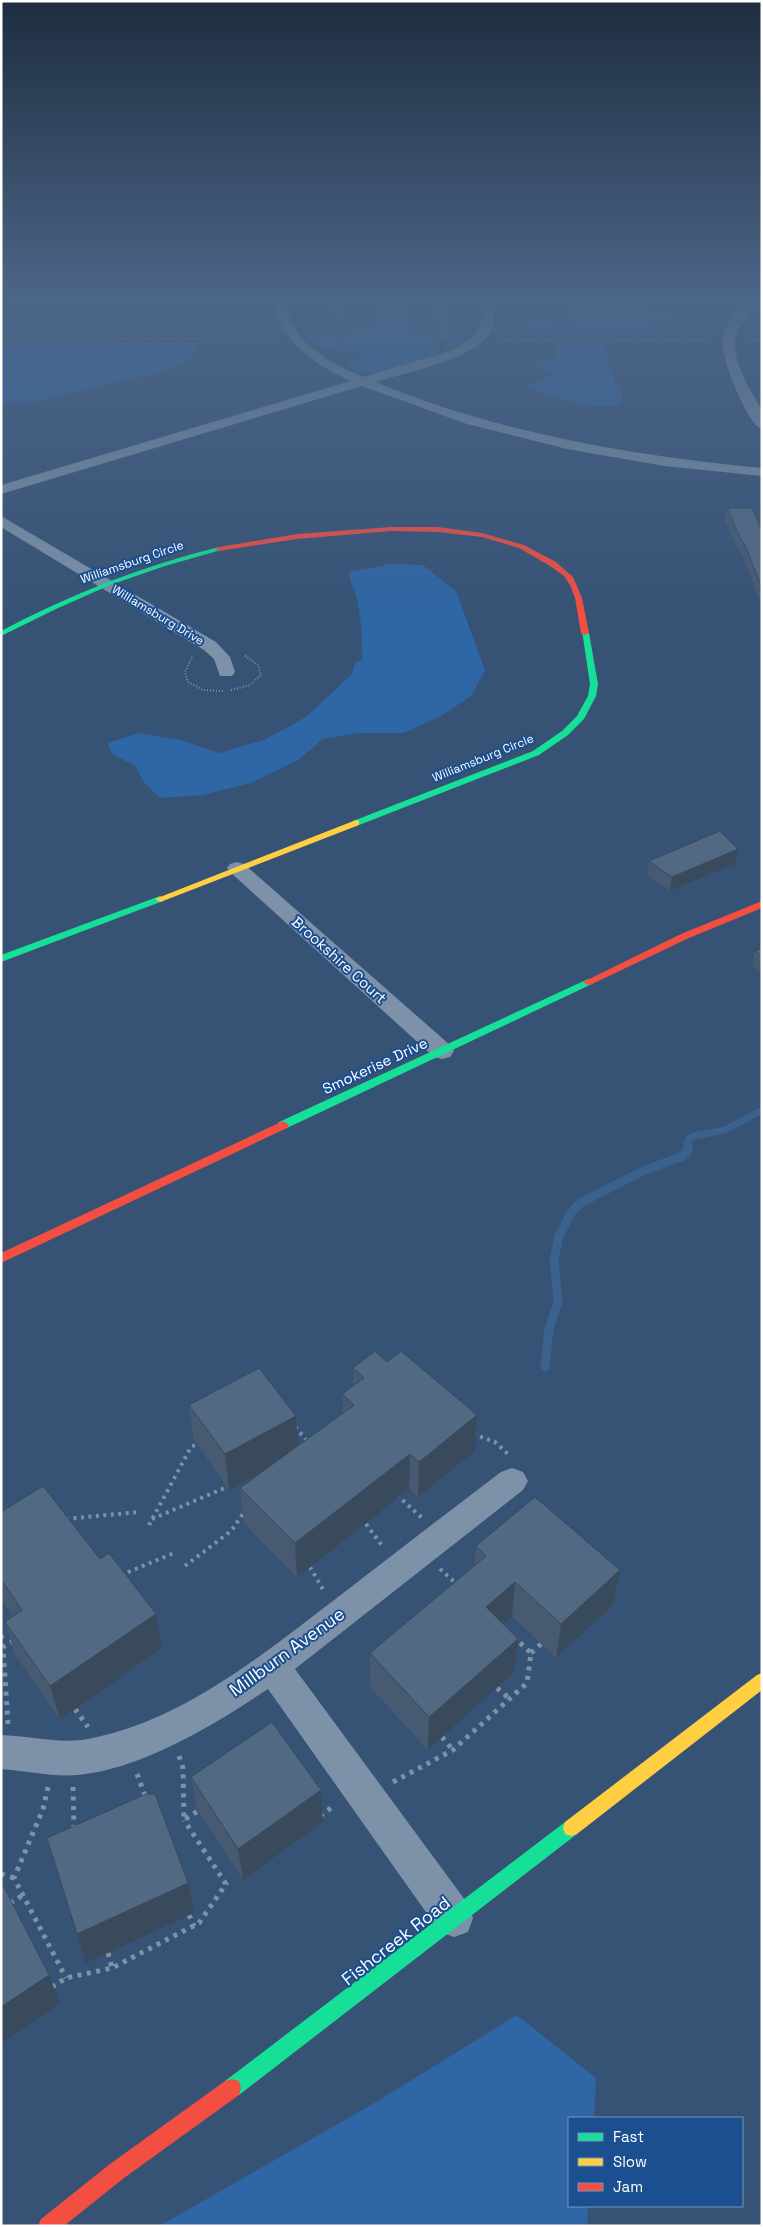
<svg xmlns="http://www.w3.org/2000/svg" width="763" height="2227" font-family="'Space Grotesk',sans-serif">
	<rect width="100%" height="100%" fill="#365274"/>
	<path fill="#2f66a5" d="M377 301H405L412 324 410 330 465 336 462 342C443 352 380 376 359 372 356 371 352 369 349 367L348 362 365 356V353L326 348 308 342 303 331 371 327Z
		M550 301H653L644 311H662L675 318 670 320 650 319 655 329C666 331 677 328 688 330L687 328H713L718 335 645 334 643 331 635 330 634 333H627L628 335H526L533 332 510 328 527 324 501 321C508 314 520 320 529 316L537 320H555L559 324H575L571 317 558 319 556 317 562 313 572 312 571 308 564 307 562 304 548 303Z
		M1 342 198 343 193 359 164 371 33 403H1Z
		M556 343H603L615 382 623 397 617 406C586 409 552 397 523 386L542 381 553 373 529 364 555 359Z
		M390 564 423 565 456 591 485 670 472 695 443 715 404 733H359L323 739 298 760 251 783 203 795 160 798 144 782 135 766 111 753 108 743 139 733 181 740 219 753 264 740 306 717 352 674 355 662 362 660C363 639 361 619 357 599 355 589 349 582 349 572Z
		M517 2015 596 2078 594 2118H569V2206H588L587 2226H159L371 2105Z"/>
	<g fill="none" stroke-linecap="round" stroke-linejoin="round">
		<path stroke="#3b618d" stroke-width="7" d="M688 1145V1140L693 1136 725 1130 762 1110"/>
		<path stroke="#3b618d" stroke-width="9" d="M545 1367 549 1329 558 1302 554 1260 559 1236 570 1215 580 1203 641 1172 683 1156 688 1150V1144"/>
		<path stroke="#7d92a8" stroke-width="2" stroke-dasharray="1 2" stroke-linecap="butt" d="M1 338 276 339
			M322 339H441
			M502 340H711
			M749 340H762
			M192 657 185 672 188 682 203 690 223 691
			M231 690 250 685 261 675 258 665 244 655"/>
		<path stroke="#7d92a8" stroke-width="4" stroke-dasharray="3 4.5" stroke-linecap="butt" d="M295 1427 309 1443
			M473 1434 495 1442 510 1456
			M397 1495 422 1518
			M66 1519 138 1512
			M152 1519 227 1487
			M366 1524 383 1547
			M149 1525 191 1447 197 1444
			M185 1566 231 1531 245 1511
			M310 1567 325 1593
			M440 1569 458 1585
			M121 1575 174 1553"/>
		<path stroke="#7d92a8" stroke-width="5" stroke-dasharray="4 5.5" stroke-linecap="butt" d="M1 1635 3 1647
			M531 1653 541 1644
			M497 1688 510 1699
			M75 1709 88 1727
			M8 1724 3 1647 14 1641
			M442 1737 453 1750
			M179 1756 183 1768 184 1820 198 1811
			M137 1774 146 1798
			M393 1782 453 1750 527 1683 531 1653 516 1639
			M48 1787 43 1809 14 1878 66 1978
			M73 1787 74 1830
			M320 1816 335 1805
			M1 1874 14 1878
			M10 1903 23 1895
			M189 1915 194 1926
			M108 1953 112 1968
			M52 1987 66 1978 112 1968 199 1923 226 1884 184 1820"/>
		<path fill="#7d92a8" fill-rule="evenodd" d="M277 301H287C287 340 331 364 363 377L453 350C478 336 484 331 481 301H492C494 312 496 325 489 335 473 359 404 373 375 382 499 433 629 455 762 468V476L664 466 567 449 467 424 362 386 1 494V485L351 381C322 369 271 337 277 301Z
			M751 301H762V304C724 332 732 355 751 392 755 399 761 406 762 413 763 418 762 424 762 429 748 426 720 355 722 340 724 324 739 310 751 301Z
			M1 516 216 642 230 657 235 672 232 676H220L214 659 204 650 1 527Z
			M237 862 244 864 450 1045 454 1051 450 1057 442 1059 434 1057 230 872 227 868 230 864Z
			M512 1468 523 1472 528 1481 523 1490 295 1669 468 1904 473 1918 468 1932 454 1937 440 1932 268 1689C216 1724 142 1769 78 1775 52 1777 27 1771 1 1769V1735C30 1736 59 1744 88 1739 184 1721 267 1651 342 1594 395 1553 448 1512 501 1472Z"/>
		<path fill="#16e098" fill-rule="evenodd" d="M219 547 223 549 221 550 165 566 110 585 56 609 1 636V631C71 594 142 566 219 547Z
			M582 631 589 633 598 684 596 696 584 719 568 735 539 755 359 825H353V821L533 751 562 731 577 716 588 696 590 684Z
			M160 896 165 899 163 901 1 962V955Z
			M588 979 593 982 592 984 287 1128 283 1129 277 1125 279 1122Z
			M571 1820 577 1822 579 1828 577 1834 239 2095 232 2097 225 2095 223 2088 225 2081 565 1822Z"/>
		<path fill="#ffcf43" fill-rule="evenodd" d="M356 820 359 821V825L163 901 160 902 155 899Z
			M762 1673V1690L577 1834 571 1836 565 1834 563 1828 565 1822 757 1675Z"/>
		<path fill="#f24e42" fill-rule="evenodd" d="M391 527H438L482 533 524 545 556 562 573 577 582 598 589 633 585 635 581 633 575 598 570 585 564 576 550 566 519 548 482 537 438 532 391 531 297 539 219 551 215 549 219 547 297 534Z
			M762 901V908L689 938 592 984 588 985 583 982 681 934Z
			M283 1121 289 1125 287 1128 1 1263V1253Z
			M232 2079 239 2081 241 2088 239 2095 124 2178 64 2226H38L41 2219 110 2164 225 2081Z"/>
	</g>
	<path fill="#475a72" d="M323 301H343L344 346 323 304Z
		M427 301H448L446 350 440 352Z
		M727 508 762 531V606L743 557 739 552 725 520Z
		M738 849 736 863 670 891 647 875 649 861Z
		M762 948V973L752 966 755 951Z
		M353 1368 475 1451 418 1497 409 1489 297 1578 244 1523 240 1488 263 1471 229 1490 194 1440 189 1405 296 1416 298 1445 343 1413 342 1394 353 1386Z
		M1 1512 162 1648 60 1720 15 1655 5 1622 13 1616 1 1599Z
		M476 1546 613 1605 556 1658 512 1616 503 1624 514 1672 428 1750 370 1687V1653L474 1566Z
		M191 1777 323 1822 243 1880 197 1809Z"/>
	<path fill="#394a5c" d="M448 301 446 350 440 352V341Z
		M738 849 736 863 670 891 672 877Z
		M477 1415 475 1451 418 1497 419 1462Z
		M296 1416 299 1452 229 1490 225 1454Z
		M410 1454 409 1489 297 1578 295 1543Z
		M620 1570 613 1605 556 1658 561 1624Z
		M515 1582 512 1616 483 1641 486 1607Z
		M156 1614 162 1648 60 1720 50 1686Z
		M518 1639 514 1672 428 1750 429 1717Z
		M321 1790 323 1822 243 1880 238 1849Z
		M188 1883 194 1913 86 1963 77 1934Z
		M49 1975 60 2003 1 2043V2007Z"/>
	<path fill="#526984" stroke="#394a5c" d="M326 301H343L344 336Z
		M429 301H448L447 340 440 341Z
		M727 508H751L756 517 762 531V588L745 545 741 540Z
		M720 831 738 849 672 877 649 861Z
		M762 948V956L755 951Z
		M375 1351 387 1362 401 1351 477 1415 419 1462 410 1454 295 1543 240 1488 354 1405 342 1394 364 1378 353 1368Z
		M259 1368 296 1416 225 1454 189 1405Z
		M43 1486 100 1559 109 1553 156 1614 50 1686 5 1622 22 1610 1 1579V1512Z
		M535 1497 620 1570 561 1624 515 1582 486 1607 518 1639 429 1717 370 1653 486 1556 476 1546Z
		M272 1722 321 1790 238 1849 191 1777Z
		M146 1794H155L188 1883 77 1934 47 1838Z
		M1 1881 49 1975 1 2007Z"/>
	<linearGradient id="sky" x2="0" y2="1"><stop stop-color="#1e2d40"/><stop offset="0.49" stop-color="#4c6688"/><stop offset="1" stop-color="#4c6688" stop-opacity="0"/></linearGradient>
	<rect width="763" height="612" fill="url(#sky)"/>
	<g text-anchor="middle" stroke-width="4" stroke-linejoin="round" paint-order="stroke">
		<g font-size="12" fill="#fff" stroke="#1b4f8f">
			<text transform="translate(132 562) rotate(-19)" y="4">Williamsburg Circle</text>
			<text transform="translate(158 615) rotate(31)" y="4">Williamsburg Drive</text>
			<text transform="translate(483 758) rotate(-22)" y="4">Williamsburg Circle</text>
		</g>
		<g font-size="15" fill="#fff" stroke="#1b4f8f">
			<text transform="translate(339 960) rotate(42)" y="5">Brookshire Court</text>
			<text transform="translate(375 1066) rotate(-25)" y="5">Smokerise Drive</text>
		</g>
		<g font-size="18" fill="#fff" stroke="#1b4f8f">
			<text transform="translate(287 1652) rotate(-36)" y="6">Millburn Avenue</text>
			<text transform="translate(396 1941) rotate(-38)" y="6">Fishcreek Road</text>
		</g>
	</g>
	<rect width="763" height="2227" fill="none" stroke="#ffffff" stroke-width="5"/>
	<rect x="568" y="2117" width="175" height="90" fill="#1b4f8f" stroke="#7695bc"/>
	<rect x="578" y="2133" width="25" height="8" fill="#16e098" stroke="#7695bc"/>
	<text x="613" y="2142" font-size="15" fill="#ffffff">Fast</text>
	<rect x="578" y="2158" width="25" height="8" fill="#ffcf43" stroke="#7695bc"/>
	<text x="613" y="2167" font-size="15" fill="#ffffff">Slow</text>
	<rect x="578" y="2183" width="25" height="8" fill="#f24e42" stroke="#7695bc"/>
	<text x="613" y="2192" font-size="15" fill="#ffffff">Jam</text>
</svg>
